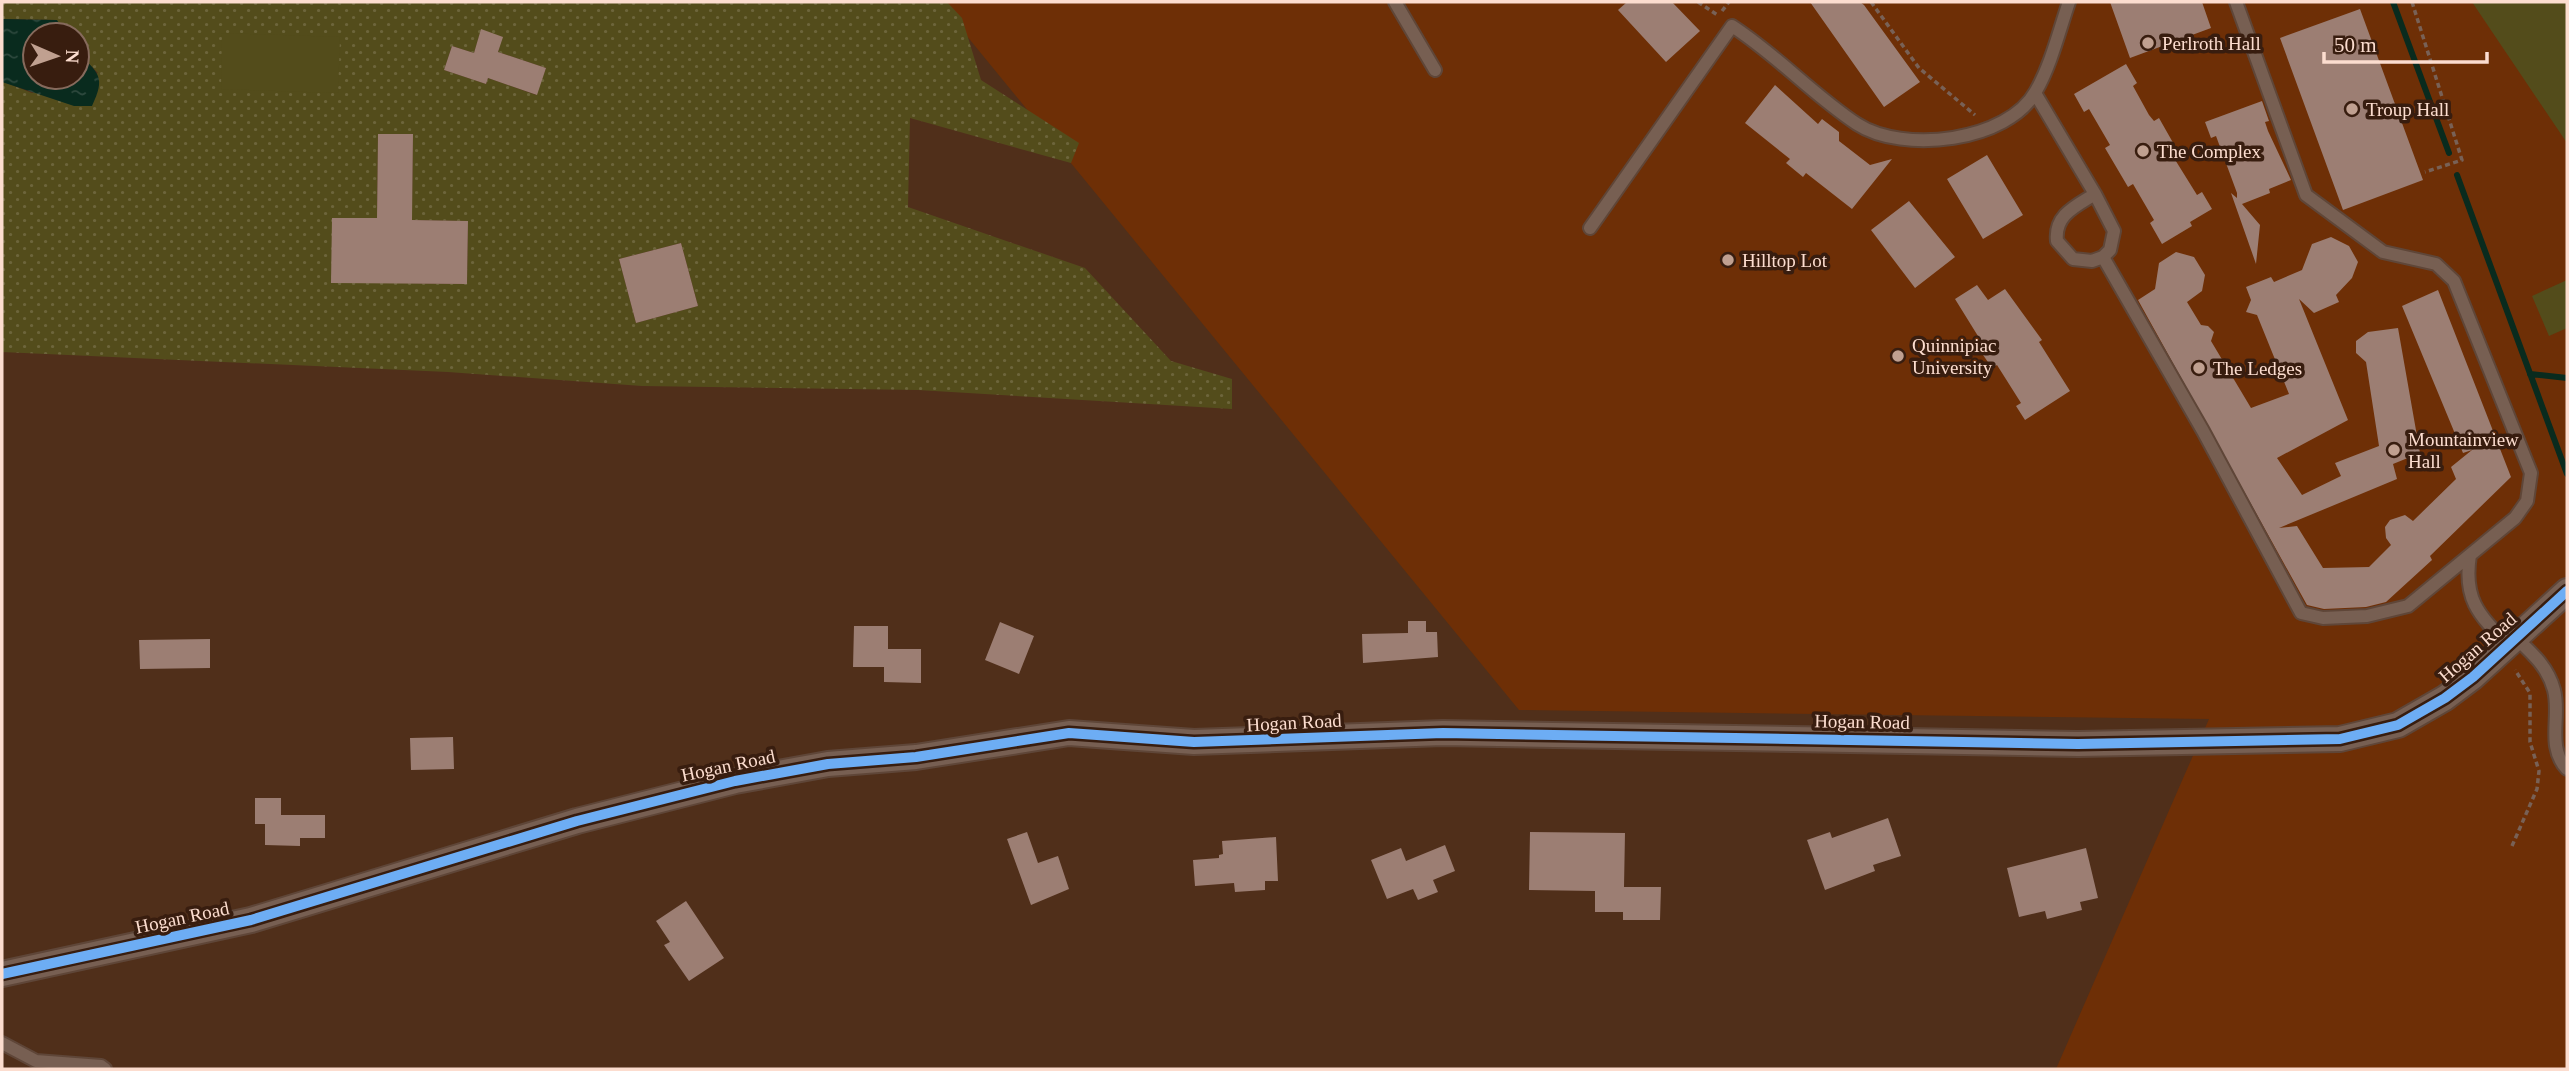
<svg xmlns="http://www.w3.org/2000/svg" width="2569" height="1071" font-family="'Times New Roman',serif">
	<defs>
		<pattern id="grass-dots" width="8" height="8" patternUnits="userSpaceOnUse" patternTransform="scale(1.75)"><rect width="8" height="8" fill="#534c1b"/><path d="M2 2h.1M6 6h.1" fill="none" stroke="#6d653b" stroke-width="1.8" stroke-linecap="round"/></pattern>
		<pattern id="water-ripples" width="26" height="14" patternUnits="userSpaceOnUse" patternTransform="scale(1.75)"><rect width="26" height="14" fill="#092b1e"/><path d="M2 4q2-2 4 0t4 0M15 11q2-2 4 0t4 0" fill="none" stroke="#2e493e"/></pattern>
	</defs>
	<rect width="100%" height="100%" fill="#502f1a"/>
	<path fill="#6e2f06" d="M939 2H2567V1069H2056L2209 719 1519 710Z"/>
	<path fill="url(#grass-dots)" fill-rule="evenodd" d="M2 2H947L962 18 981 80 1079 143 1071 163 910 118 908 207 1085 268 1171 361 1232 379V409L918 390 642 386 448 372 2 352V81L32 93 98 73 77 52V35H66L56 20 2 19ZM481 30 502 37 498 52 546 68 536 95 488 78 486 84 444 70 452 46 474 53ZM378 134 413 135 412 209 403 220 468 221 467 284 331 282 383 218 377 208ZM681 243 698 306 636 323 619 259Z"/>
	<path fill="#534c1b" d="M2472 2H2567V143Z
		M222 33 340 37 338 93 221 89Z
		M2567 280V328L2549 336 2532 296Z"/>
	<path fill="url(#water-ripples)" d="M2 19 57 20 66 35H35V77H77V52C99 73 106 77 92 106H74L2 82Z"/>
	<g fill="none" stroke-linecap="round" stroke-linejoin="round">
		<path stroke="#092b1e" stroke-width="6" d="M2393 2 2449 153
			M2457 175 2567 474
			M2530 374 2567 378"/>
	</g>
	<path fill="#9c7e73" d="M1627 2H1672L1700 31 1666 62 1618 10Z
		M1810 2H1860L1864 5 1920 82 1884 107Z
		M2110 2H2202L2211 28 2130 58Z
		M2360 9 2423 180 2343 210 2280 38Z
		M481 29 503 37 498 52 546 68 537 95 488 78 486 84 444 70 452 46 474 53Z
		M2126 64 2137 83 2133 86 2149 115 2154 121 2159 118 2180 155 2174 158 2197 195 2202 192 2212 209 2190 222 2192 226 2162 244 2150 223 2154 220 2133 184 2128 187 2105 148 2110 145 2089 109 2084 112 2074 94Z
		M1775 85 1818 124 1822 119 1839 132V141L1870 165 1892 159 1852 209 1806 173 1803 177 1786 163 1790 159 1745 123Z
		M2262 101 2269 121 2265 122 2268 131 2291 180 2269 189 2270 193 2242 204 2260 225 2256 264 2231 193 2237 198V193L2216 136 2211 138 2205 122Z
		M378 134H413L412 220 468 221 467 284 331 283 332 218H377Z
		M1987 155 2023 215 1983 239 1947 179Z
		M1909 201 1955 257 1915 288 1871 230Z
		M2331 237 2349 246 2358 262 2352 278 2336 295 2339 302 2314 313 2299 299 2348 420 2277 458 2302 495 2341 476 2335 463 2379 446 2366 362 2356 353V341L2368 332 2398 328 2420 453 2393 464 2397 479 2279 528 2297 526 2323 568 2369 567 2391 545 2386 538 2385 527 2390 520 2405 515 2413 521 2456 479 2451 467 2472 450 2463 453 2402 306 2438 290 2511 477 2430 556 2432 560 2386 602 2366 607 2324 609 2307 605 2138 300 2155 289 2159 263 2176 252 2194 257 2205 275 2202 291 2187 302 2201 325 2208 326 2214 332 2211 341 2251 408 2289 394 2257 315 2246 312 2251 300 2246 287 2271 277 2274 282 2302 270 2312 244Z
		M681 243 698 306 636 323 619 259Z
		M1977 285 1988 300 2005 289 2042 340 2039 342 2070 391 2025 420 2016 406 2021 403 1997 365 1992 368 1981 352 1986 349 1955 299Z
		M1408 621H1426V632H1437L1438 657 1363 663 1362 634 1408 633Z
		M1000 622 1034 636 1019 674 985 660Z
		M854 626H888V649H921V683L884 682V667H853Z
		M210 639V668L140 669 139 640Z
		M453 737 454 769 411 770 410 738Z
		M255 798H281V815H325V838H300V846L265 845V824H255Z
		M1888 818 1901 856 1873 865 1875 871 1825 890 1807 840 1830 832 1832 838Z
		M1027 832 1038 863 1058 856 1069 889 1031 905 1007 839Z
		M1530 832 1625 833 1624 887H1661L1660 920H1623V912H1595V891L1529 890Z
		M1276 837 1278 881H1265V890L1235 892 1234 883 1195 886 1193 860 1219 858V855L1223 854 1222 841Z
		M1445 845 1455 871 1433 880 1438 892 1418 900 1413 889 1387 899 1371 860 1401 848 1406 861Z
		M2086 848 2098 898 2080 902 2082 910 2047 919 2045 911 2019 917 2007 868Z
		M686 901 724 958 689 981 664 945 670 942 656 921Z"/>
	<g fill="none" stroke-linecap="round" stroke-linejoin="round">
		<defs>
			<path id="service" d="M1395 2 1435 70
				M2035 93 2095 194
				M1590 228 1732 26C1777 55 1813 95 1857 124 1903 154 2008 142 2036 91 2051 65 2059 31 2069 2
				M2103 257 2092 261 2073 259 2057 241C2054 215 2076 206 2095 194L2114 231 2110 250 2103 257 2203 431 2301 613 2323 618 2367 616 2408 606 2515 518 2527 501 2531 473 2454 281 2436 264 2383 252 2306 195 2236 2
				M2470 555C2463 599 2478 614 2508 645
				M2516 638C2532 653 2548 667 2554 690 2561 716 2546 747 2567 769
				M2 1043 36 1061 101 1066 105 1069"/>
			<path id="minor" d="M2 974 251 920 577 821 735 781 828 764 916 757 1069 733 1194 742 1443 733 2078 744 2340 739 2398 725 2445 698 2473 677 2567 591"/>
		</defs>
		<use href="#service" stroke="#5f4638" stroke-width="16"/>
		<use href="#minor" stroke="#5f4638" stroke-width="28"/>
		<path stroke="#786156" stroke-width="3.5" stroke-dasharray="5 3.5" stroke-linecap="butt" d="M1698 2 1719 16
			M1871 2 1919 68 1975 115
			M2412 2 2462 160 2425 172
			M1722 11 1729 2
			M2512 846 2537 789 2539 771 2530 742V693L2515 670"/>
		<use href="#service" stroke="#775f52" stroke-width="12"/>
		<use href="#minor" stroke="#775f52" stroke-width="24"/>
		<defs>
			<path id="cycleway" d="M2 974 251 920 577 821 735 781 828 764 916 757 1069 733 1194 742 1443 733 2078 744 2340 739 2398 725 2445 698 2473 677 2567 591"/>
		</defs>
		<use href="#cycleway" stroke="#381d0f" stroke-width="15"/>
		<use href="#cycleway" stroke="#6dadf4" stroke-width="10"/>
	</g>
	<g fill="#c0a090" stroke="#381d0f" stroke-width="2.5">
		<circle cx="2148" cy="43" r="7"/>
		<circle cx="2352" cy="109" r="7"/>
		<circle cx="2143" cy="151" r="7"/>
		<circle cx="1728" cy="260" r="7"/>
		<circle cx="1898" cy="356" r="7"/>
		<circle cx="2199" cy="368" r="7"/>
		<circle cx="2394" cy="450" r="7"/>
	</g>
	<g text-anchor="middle" stroke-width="7" stroke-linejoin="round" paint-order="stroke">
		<g font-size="19" fill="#fcddcf" stroke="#381d0f" text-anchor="start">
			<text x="2162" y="50">Perlroth Hall</text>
			<text x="2366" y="116">Troup Hall</text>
			<text x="2157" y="158">The Complex</text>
			<text x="1742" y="267">Hilltop Lot</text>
			<text x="1912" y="352">Quinnipiac<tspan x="1912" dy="22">University</tspan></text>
			<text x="2213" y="375">The Ledges</text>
			<text x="2408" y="446">Mountainview<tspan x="2408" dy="22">Hall</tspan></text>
		</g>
		<g font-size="19" fill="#fcddcf" stroke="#381d0f">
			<text transform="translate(2477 647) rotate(-41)" y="7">Hogan Road</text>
			<text transform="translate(1862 721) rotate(1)" y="7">Hogan Road</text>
			<text transform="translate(1294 722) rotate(-3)" y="7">Hogan Road</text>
			<text transform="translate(728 765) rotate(-12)" y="7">Hogan Road</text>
			<text transform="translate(182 917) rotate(-12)" y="7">Hogan Road</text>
		</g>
	</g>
	<rect width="2569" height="1071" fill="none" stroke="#fcddcf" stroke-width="7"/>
	<g transform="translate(56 56) rotate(92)"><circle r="33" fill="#381d0f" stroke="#866a5c" stroke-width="2"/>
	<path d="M0-5L12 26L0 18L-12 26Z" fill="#c0a090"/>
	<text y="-10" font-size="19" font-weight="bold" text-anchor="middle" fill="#fcddcf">N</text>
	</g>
	<path d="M2324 52v10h163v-10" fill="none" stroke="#fcddcf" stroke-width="3.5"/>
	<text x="2334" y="52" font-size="21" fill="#fcddcf" stroke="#381d0f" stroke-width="5" paint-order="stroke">50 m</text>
</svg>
